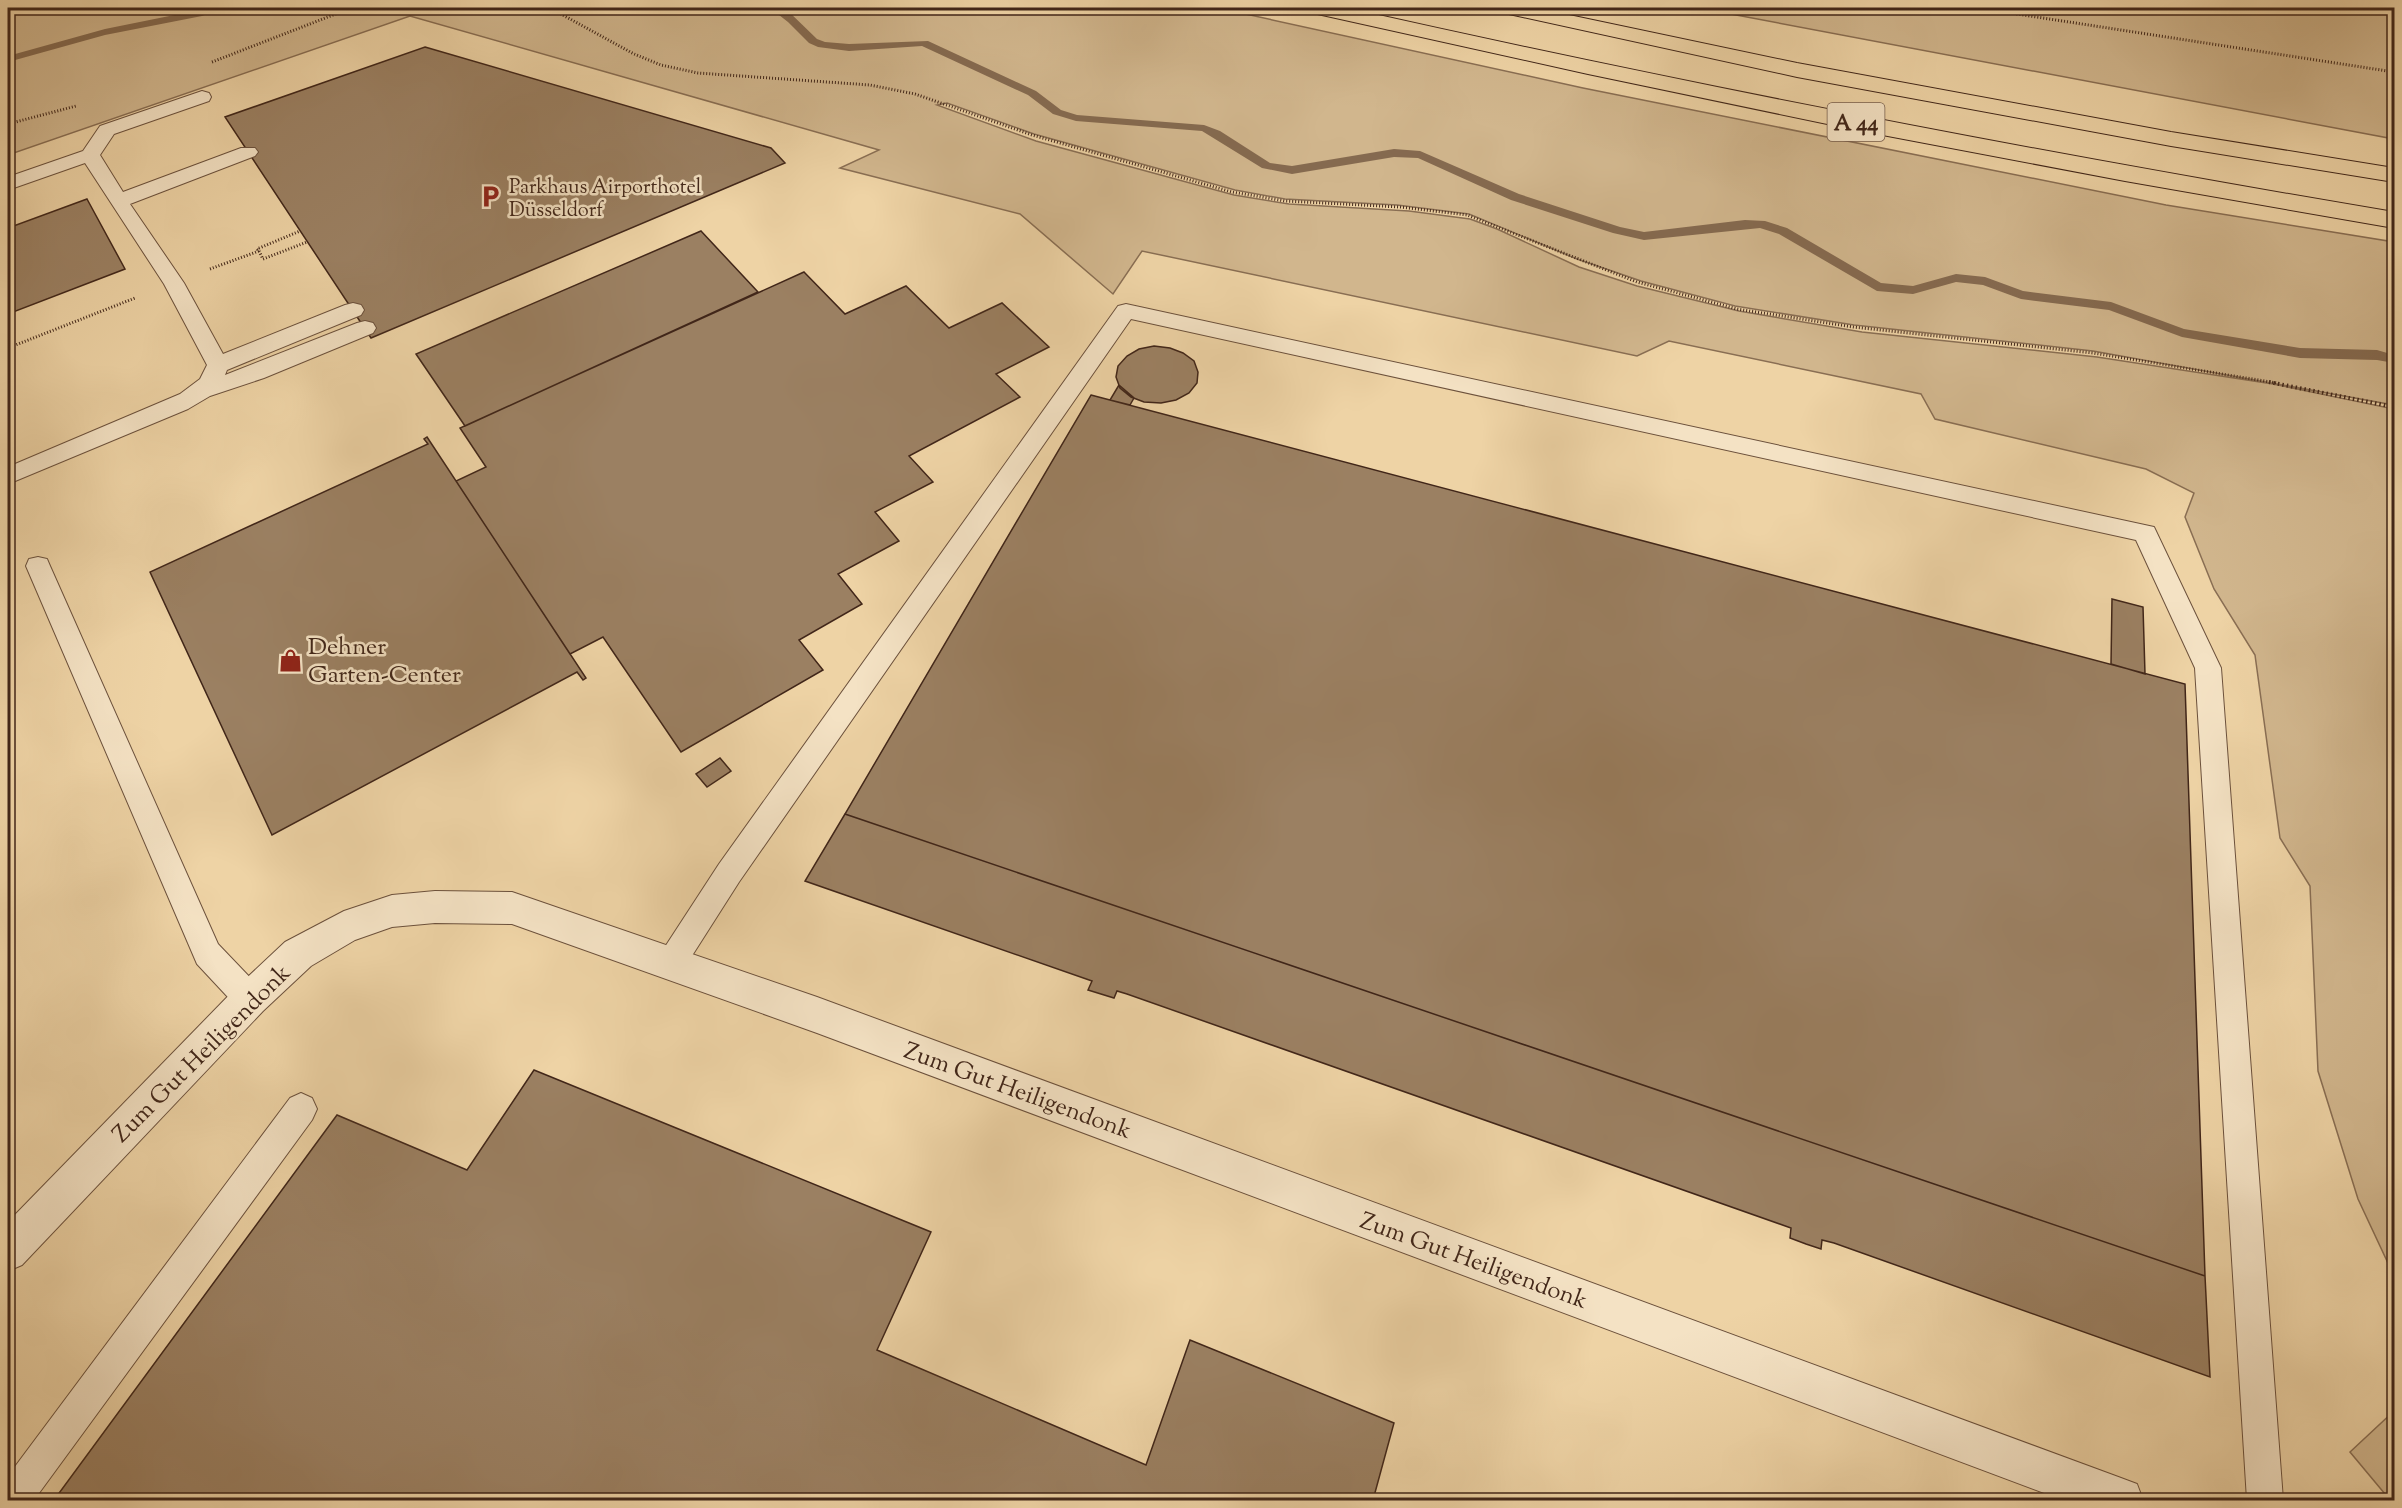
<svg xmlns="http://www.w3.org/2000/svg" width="2402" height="1508" font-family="'Sorts Mill Goudy',serif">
	<rect width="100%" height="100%" fill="#eed3a5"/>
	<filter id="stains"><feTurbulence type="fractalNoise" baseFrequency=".00333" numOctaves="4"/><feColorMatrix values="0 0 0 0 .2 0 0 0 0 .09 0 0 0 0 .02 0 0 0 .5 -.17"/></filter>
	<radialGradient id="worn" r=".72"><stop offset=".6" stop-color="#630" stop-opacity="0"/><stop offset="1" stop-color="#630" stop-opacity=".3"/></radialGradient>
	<path fill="#d1b68d" stroke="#896e53" stroke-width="1.5" d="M8 8H1218L1583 88 2166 205 2394 242V405L2093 351 1854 325 1735 306 1641 281 1577 259 1469 214 1397 205 1285 199 1235 190 1034 134 947 103 937 105 1036 141 1234 195 1289 204 1409 211 1470 219 1497 229 1579 267 1637 286 1739 311 1862 332 2097 357 2273 384 2394 409V1276L2358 1199 2318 1071 2310 886 2280 838 2255 655 2214 589 2185 517 2194 493 2146 469 1935 419 1921 394 1669 341 1637 356 1142 251 1113 294 1020 214 840 168 879 150 410 16 8 155Z
		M1699 8H2394V139Z
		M2394 1411V1500H2390L2350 1452Z"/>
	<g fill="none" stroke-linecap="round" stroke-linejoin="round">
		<path fill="#856a50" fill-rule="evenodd" d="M209 8H223L202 16 105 35 8 62V56L105 29Z
			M770 8 786 9 817 39 825 42 849 44 928 41 1036 91 1061 110 1077 115 1204 125 1220 131 1270 163 1292 166 1394 149 1420 151 1519 194 1620 227 1644 232 1745 220 1765 221 1787 228 1881 283 1913 286 1956 274 1985 277 2023 291 2111 302 2184 329 2300 348 2377 350 2394 355V363L2377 360 2300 358 2182 337 2109 310 2021 299 1983 285 1956 282 1913 294 1877 291 1779 234 1760 228 1644 240 1613 233 1511 200 1418 158 1394 157 1292 174 1262 168 1202 131 1076 121 1053 114 1028 95 922 46 849 51 818 47 809 43 788 22Z"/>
	</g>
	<path fill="#9b8062" stroke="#412619" stroke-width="1.5" d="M425 47 771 148 785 163 371 338 225 117Z
		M87 199 125 269 8 314V228Z
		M701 231 758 292 465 426 416 354Z
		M804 272 845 314 906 286 949 328 1002 303 1049 347 996 374 1020 397 909 456 933 482 875 512 899 541 838 574 862 604 799 640 823 670 681 752 603 637 570 654 456 481 486 467 460 428Z
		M1154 346 1170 348 1183 353 1194 361 1198 372 1197 383 1189 393 1176 400 1161 403 1144 402 1131 397 1120 388 1116 377 1118 366 1127 356 1139 349Z
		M1119 385 1134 398 1130 405 1110 400Z
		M1091 395 2185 684 2205 1276 845 814Z
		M427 437 586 678 583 680 577 672 272 835 150 572 428 444 424 439Z
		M2112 599 2143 607 2145 674 2111 664Z
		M720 758 731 771 707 787 696 774Z
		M845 814 2205 1276 2210 1377 1834 1243 1822 1240 1821 1249 1806 1244 1790 1238 1791 1228 1127 994 1117 991 1114 998 1088 990 1092 981 805 881Z
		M534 1070 931 1232 877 1350 1146 1465 1190 1340 1394 1423 1373 1500H54L337 1115 467 1170Z"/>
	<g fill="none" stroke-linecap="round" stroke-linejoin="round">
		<defs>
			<path id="service" d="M202 91 209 93 211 97 209 101 114 134 100 155 123 192 241 148H255L258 152 255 156 130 204 184 283 223 354 345 305 353 303 361 305 364 310 361 315 227 370 225 375 357 323 365 321 373 323 376 328 373 333 264 378 210 396 188 409 8 484V467L180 394 200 379 207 365 164 284 85 163 8 190V177L83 151 100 126Z
				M1126 304 2154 527 2221 668 2283 1500H2247L2195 668 2136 540 1131 319 739 882 681 973 671 977 661 973 656 963 661 953 719 864 1118 306Z
				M38 557 47 559 50 566 218 944 261 989 265 999 261 1009 250 1013 239 1009 197 964 26 566 29 559Z
				M301 1093 312 1098 317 1109 312 1120 34 1500H8V1476L290 1098Z"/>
			<path id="minor" d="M435 891 512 892 817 997 2121 1478 2137 1484 2143 1500H2063L817 1033 512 924 435 923 392 927 355 940 311 966 263 1011 22 1265 8 1271V1222L237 987 285 942 344 911 392 895Z"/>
			<path id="motorway" d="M1310 8H1347C1694 86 2043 153 2394 212V228L2125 181 1856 130 1588 74 1313 13Z
				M1499 8H1536L1797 63 2171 132 2394 168V182L2171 146 1797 77 1509 14 1501 13Z"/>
		</defs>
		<use href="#service" stroke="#6c513c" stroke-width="2"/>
		<use href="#minor" stroke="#6c513c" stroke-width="2"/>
		<use href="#motorway" stroke="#412619" stroke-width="2"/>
		<path stroke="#412619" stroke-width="3" stroke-dasharray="1 2" stroke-linecap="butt" d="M550 8 634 54 661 65 698 73 870 85 915 94 1032 135 1232 192 1285 201 1400 207 1467 215 1637 282 1737 309 1853 327 2093 353 2277 383
			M1978 8 2394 72
			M212 62 351 8
			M8 124 76 106
			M259 251 263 259 307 242
			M210 269 259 251 257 249 300 231
			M8 348 135 298"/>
		<path stroke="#412619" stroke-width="4" stroke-dasharray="1.5 3" stroke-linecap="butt" d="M2269 382 2394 407"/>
		<use href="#service" fill="#f4e2c4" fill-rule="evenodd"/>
		<use href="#minor" fill="#f4e2c4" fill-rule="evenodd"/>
		<use href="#motorway" fill="#eed3a5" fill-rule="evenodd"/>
	</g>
	<defs>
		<symbol id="parking-bare" viewBox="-9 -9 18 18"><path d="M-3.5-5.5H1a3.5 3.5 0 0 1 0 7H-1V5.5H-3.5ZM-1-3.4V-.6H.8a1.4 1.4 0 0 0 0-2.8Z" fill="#8f2418" stroke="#f4e2c4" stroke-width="2.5" paint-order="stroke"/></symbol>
		<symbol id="shop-bare" viewBox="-9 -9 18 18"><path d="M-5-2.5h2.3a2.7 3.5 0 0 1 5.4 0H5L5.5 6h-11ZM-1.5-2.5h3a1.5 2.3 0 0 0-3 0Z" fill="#8f2418" stroke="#f4e2c4" stroke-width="2.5" paint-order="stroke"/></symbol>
	</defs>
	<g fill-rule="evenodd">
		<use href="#parking-bare" x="474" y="180" width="33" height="33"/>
		<use href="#shop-bare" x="274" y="644" width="33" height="33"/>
	</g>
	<g text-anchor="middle" stroke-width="5" stroke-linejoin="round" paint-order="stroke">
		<g font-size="20" fill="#412619" stroke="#f4e2c4" text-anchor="start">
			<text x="509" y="193">Parkhaus Airporthotel<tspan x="509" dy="23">Düsseldorf</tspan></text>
		</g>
		<rect fill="#f4e2c4" stroke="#775e4c" stroke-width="1.5" x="1827.5" y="103" width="57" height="38" rx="4.5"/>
		<g font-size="22" font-weight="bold" fill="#412619">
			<text x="1856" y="130">A 44</text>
		</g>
		<g font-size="24" fill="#412619" stroke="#f4e2c4" text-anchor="start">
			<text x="308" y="654">Dehner<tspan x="308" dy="28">Garten-Center</tspan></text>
		</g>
		<g font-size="24" fill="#412619" stroke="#f4e2c4">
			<text transform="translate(201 1053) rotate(-45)" y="8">Zum Gut Heiligendonk</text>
			<text transform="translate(1018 1090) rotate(20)" y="8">Zum Gut Heiligendonk</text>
			<text transform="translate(1474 1260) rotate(20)" y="8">Zum Gut Heiligendonk</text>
		</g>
	</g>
	<rect width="2402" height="1508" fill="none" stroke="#eed3a5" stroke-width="30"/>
	<rect x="9" y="9" width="2384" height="1490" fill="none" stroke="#412619" stroke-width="3"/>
	<rect x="15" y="15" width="2372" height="1478" fill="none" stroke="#412619" stroke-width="1.5"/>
	<rect width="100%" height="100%" filter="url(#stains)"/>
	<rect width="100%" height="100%" fill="url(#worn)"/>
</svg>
